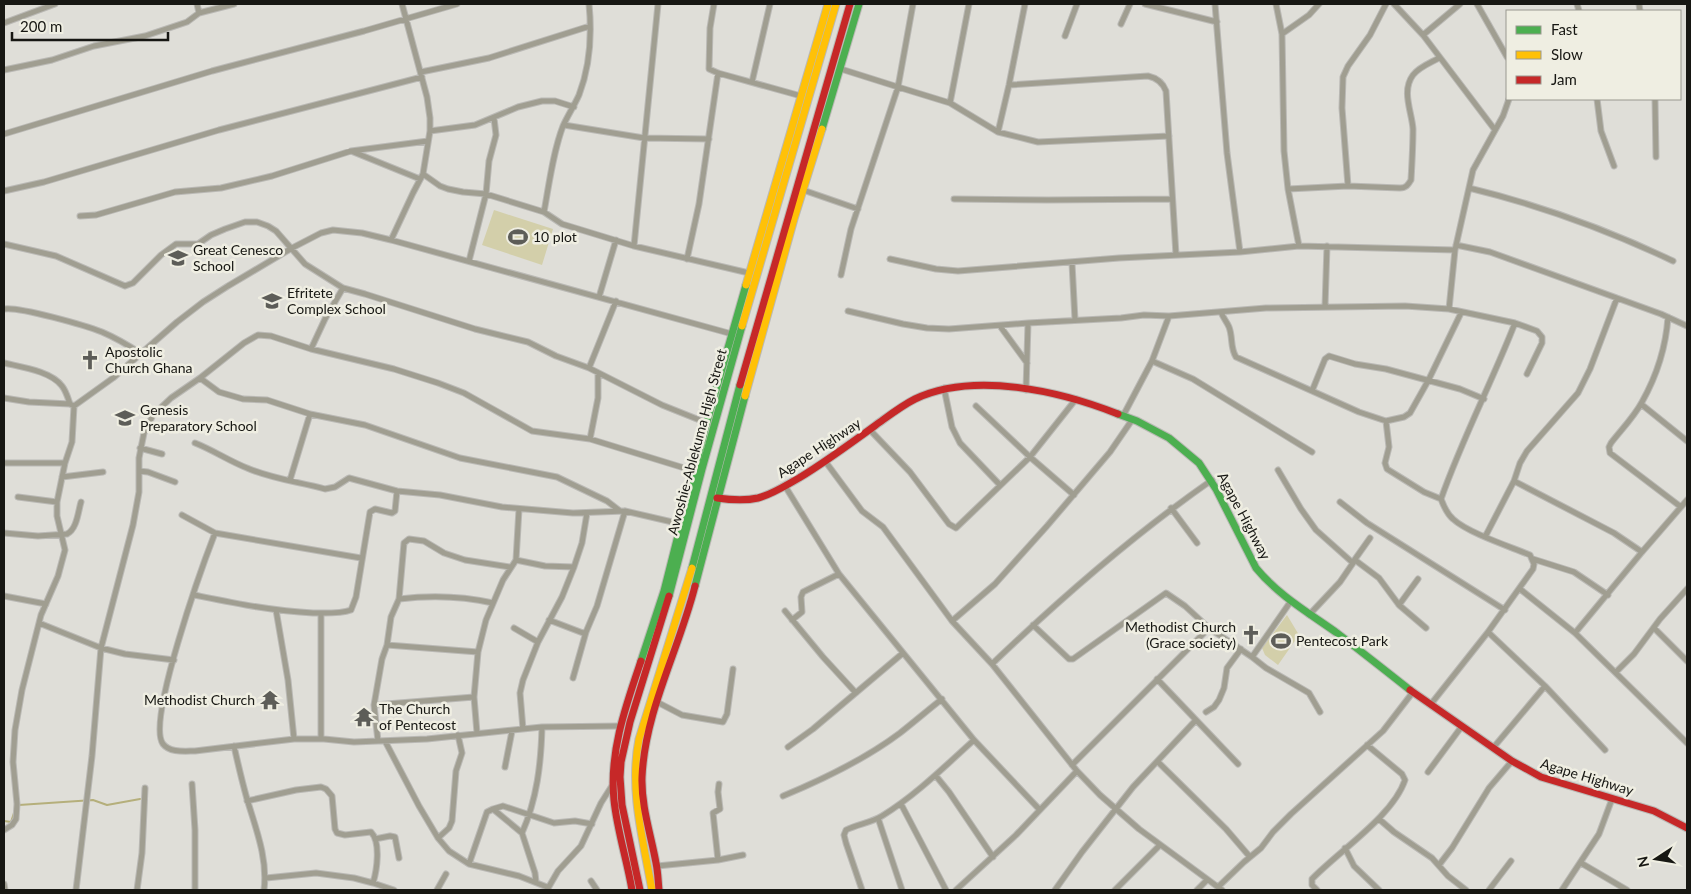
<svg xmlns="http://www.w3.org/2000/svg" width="1691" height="894" font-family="Lato,sans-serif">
	<rect width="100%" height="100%" fill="#dfded8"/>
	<path fill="#d3cfaa" d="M494 210 553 229 542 265 482 245Z
		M1287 615 1299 635 1278 665 1265 655 1262 648Z"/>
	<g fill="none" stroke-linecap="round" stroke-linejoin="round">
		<path stroke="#b5af7b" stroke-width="2" d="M19 805 93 800 107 805 140 799
			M4 821 11 822 15 810"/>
		<defs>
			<path id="street" d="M197 4 199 13
				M714 4 710 28 709 69 718 73 801 96
				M1145 4 1217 22
				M1215 4 1227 153 1240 252
				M1276 4 1282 34 1284 151 1288 189 1299 246
				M1394 4 1423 35 1495 130
				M1477 4 1507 57
				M1577 4 1579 11
				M1639 4 1640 11
				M4 23 55 4
				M1121 24 1130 4
				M1282 34 1309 15 1319 4
				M1423 35 1460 4
				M1065 36 1077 4
				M841 69 898 87 913 4
				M4 70 52 60 94 46 145 36 187 22 199 13 234 4
				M421 72 489 58 590 26
				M752 82 770 4
				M1009 85 1148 76C1157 78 1163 83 1166 91L1176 255
				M1597 99 1601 131 1614 166
				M1655 99 1656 157
				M950 103 998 132 1038 142 1169 136
				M564 125 644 138 709 139
				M430 131 475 125 518 107 542 101H555L574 107
				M998 132 1009 85 1025 4
				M4 134 212 71 364 31 457 4
				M351 151 420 179
				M423 174 440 186 448 189 463 192 486 194 544 212 562 224 634 246 749 273
				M1348 186 1342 108 1343 77 1348 66 1370 35 1386 4
				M1469 188C1539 205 1608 230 1673 261
				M1288 189 1348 186 1400 188C1406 188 1408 185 1411 180 1412 163 1413 146 1413 129 1412 112 1401 91 1413 75 1419 67 1430 63 1439 58
				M803 190 858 209
				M4 191 44 182 219 130 422 77
				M954 199 1048 200 1172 199
				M544 212C549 185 553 152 563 126 568 115 574 106 579 95 590 66 592 34 589 4
				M80 216 96 215 175 192 221 188 272 176 351 151 428 141
				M391 240 413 193 423 174 430 131V118L427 97 402 4
				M4 244 56 256 125 286 133 283 161 255 176 244H198L211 235 225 229 245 222H257L268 226 276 231 305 264 343 288 365 294 475 329 528 342 556 356 589 368 662 405 707 423
				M1456 245 1490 252 1661 314 1687 326
				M634 246 658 4
				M687 259 699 204 718 73
				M890 259 936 269 958 271 1119 258 1240 252 1299 246 1455 250
				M469 261 486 194 489 161 496 135 494 118
				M1072 263 1075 320
				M841 275 851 229 898 87 950 103 969 4
				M599 297 616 240
				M1325 307 1327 246
				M4 309C18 306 87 326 102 332 116 338 128 345 140 353
				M1449 309 1455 250 1473 170 1503 116 1509 99
				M848 311 903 324 927 328 949 329 1028 323 1121 318 1144 315 1169 316 1266 308 1405 306 1449 309 1515 323 1537 331 1542 337V343L1527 374
				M1221 312C1223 318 1227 322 1229 327 1233 337 1230 348 1236 357L1359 412 1386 421 1389 447 1385 463 1387 469 1424 492 1441 499
				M1668 317C1666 346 1656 377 1642 402 1634 417 1621 430 1611 443L1609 447 1610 453 1681 507
				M1000 326 1027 363
				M311 349 325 319 343 288
				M1152 361 1193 379 1312 452
				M4 363C21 367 51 371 62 386 66 391 68 398 70 404
				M589 368 616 301
				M200 378 219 392 243 399 267 400 310 414 365 425 460 458 557 477 607 501 620 511
				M944 388 952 427 960 443 1000 485
				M1026 390 1028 323
				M1312 391 1325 359 1329 356 1355 364 1386 369 1460 389 1484 399
				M4 398 29 402 70 404 74 406 113 378 177 322 203 302 228 286 292 248 321 233 333 230 362 233 391 240 732 334
				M1641 404 1687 441
				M976 406 1030 457 1074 495
				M1123 416 1152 361 1169 316
				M1386 421 1404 417 1410 413 1428 381 1461 313
				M870 430 910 472 949 524 956 528 1030 457 1076 399
				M590 439 598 398V373
				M195 443C213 450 229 461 247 468 272 479 300 482 325 489L335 487 349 478 397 491 440 495 502 507 573 513 625 511 681 524
				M140 448 162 454
				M825 461 862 511 883 527 952 621 992 664 1077 771 1100 795 1139 829 1222 890
				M4 463H65
				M1278 470 1301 509 1316 530 1353 563 1340 582 1309 615
				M139 471 148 472 175 482
				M62 477 103 472
				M290 480 310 414
				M1514 481 1614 533 1642 552 1575 633
				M785 486 839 574 974 740 1040 810
				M18 497 57 502
				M1340 502 1367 523 1505 610
				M1171 508 1197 543
				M182 515 215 533 361 558
				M4 533 38 536 67 534C77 529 78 512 81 502
				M215 533C203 564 146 722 163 744 170 753 185 751 195 751L294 739H324L354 742 378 741 427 739 542 727 620 726
				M1485 537 1514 481 1520 463 1527 451 1578 393 1590 369 1617 298
				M1642 552 1687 500
				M1533 559 1574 572 1608 595
				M516 560 545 566 574 567
				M1355 560 1379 578 1399 605 1426 628
				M1353 562 1370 538
				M1520 589 1575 633 1687 743
				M194 595C234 603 272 611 313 613 325 613 340 614 351 610L356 597 370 512 375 509 392 513 395 511 397 491
				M4 596 46 604
				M399 599C431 595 462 596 493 603
				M1399 605 1418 579
				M276 610 288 680 294 739
				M785 611 823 657 856 693
				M549 620 583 633 586 632
				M792 620 802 612 801 597 803 592 839 574
				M952 621 995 584 1047 526 1110 452 1132 420
				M39 623 101 648 125 654 174 660
				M1033 625 1069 659H1073L1166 593 1185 606 1209 628 1252 657 1266 668 1304 690 1309 693 1320 712
				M514 628 538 642
				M1654 628 1687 661
				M1488 632 1545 686 1605 750
				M387 645 478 652
				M1252 657 1291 601
				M992 664C1062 597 1133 535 1212 480
				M1616 672 1634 654 1660 619 1687 589
				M573 678 586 632 597 606 625 511
				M1157 679 1238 764
				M657 702 682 715 723 722 727 714 733 669
				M1431 704 1488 632 1533 569 1534 564 1530 555C1511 547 1468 533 1453 519 1447 514 1444 507 1441 499 1462 439 1492 382 1515 323
				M374 705 474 697
				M1206 712 1214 707 1219 700 1224 688 1227 668 1241 649
				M523 729 520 693 523 680 538 642 562 597 574 567 582 543 587 513
				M477 733 474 697 478 652 486 620 503 580 516 560 519 509
				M321 739V613
				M378 741 374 705 382 659 387 645 391 617 399 599 404 543 409 539 424 541 444 553 465 560 510 567
				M385 741 419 806 438 838 449 851 469 864 519 876 547 887
				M234 746C238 764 242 781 247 799 256 829 268 859 264 890
				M788 747 813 729 903 653
				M1493 748 1545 686
				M1158 762 1226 829 1250 857
				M1072 765 1209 628
				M505 767 512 731
				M1428 772 1462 726
				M936 776 949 792 993 857
				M192 784 195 830V890
				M783 796C824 779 864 760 900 733 914 722 928 710 942 699
				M247 801 296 790 321 787 326 789 332 796 335 829 337 833 345 835 371 832C381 842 377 870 373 883L354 878 316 873 266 878
				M901 804 946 890
				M493 809 503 806 554 823 575 821 592 824
				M878 818 902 890
				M1379 819 1394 832 1432 858 1448 876 1466 890
				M4 830 12 825 16 819 17 804 13 762 15 730 22 690 41 615 58 576 65 550 57 516V502L65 463 72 442 74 406
				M522 833C537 799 541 764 542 727
				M438 838 449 828 452 821 456 771 462 753 458 735
				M375 839 390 836 395 837 399 858
				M1345 848 1354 866 1379 890
				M718 860 713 813 720 809 718 792 719 784
				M1581 863 1627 890
				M469 864 487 812 493 809 522 833 535 873 536 882
				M1439 865 1452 848 1489 788 1512 761
				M657 866 718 860 743 855
				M591 881 597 890
				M373 883 394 890
				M4 884 5 890
				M1218 887 1244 862 1261 848 1273 832 1291 814 1383 731 1413 692
				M76 890 92 756 101 648 133 525 139 492V458L144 433 153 415 171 398 200 378 244 343 258 335 271 336 311 349 394 369 438 383 464 393 532 431 590 439 694 471
				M137 890 142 853 145 788
				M437 890 446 874
				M547 890 558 871 581 846 601 803 613 784
				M862 890 846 843 844 835 846 830C857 824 871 823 882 816 916 795 944 767 974 740
				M956 890 1016 835 1077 771
				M1055 890 1082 852 1133 787 1196 720
				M1115 890 1160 845
				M1197 890 1207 880
				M1317 890 1312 885V879C1339 851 1393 816 1405 780L1402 774 1367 745
				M1489 890 1511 861
				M1562 890 1599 834 1612 799"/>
			<path id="fast" d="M822 129 859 4
				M1118 414 1137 421 1169 438 1199 463 1216 489 1256 568C1278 595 1309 613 1337 633 1362 652 1386 671 1410 690
				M692 568 740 385
				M695 586 745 396
				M669 596 702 469 742 326
				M641 661 664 591 706 425 746 285"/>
			<path id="slow" d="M746 285 828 4
				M742 326 836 4
				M745 396 794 219 822 129
				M652 890C643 840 629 789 639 739L692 568"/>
			<path id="jam" d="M740 385 850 4
				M717 498C731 500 745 501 758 498 773 494 786 485 799 478 827 461 854 441 880 422 891 414 903 405 915 399 974 371 1060 391 1118 414
				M1410 690 1512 761 1541 777 1654 811 1687 828
				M632 890C627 860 617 830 614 800 609 752 626 705 641 661
				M640 890 622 805 620 777 621 762 630 722 669 596
				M659 890C658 881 658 872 656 863 651 835 641 806 642 777 645 710 679 650 695 586"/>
		</defs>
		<use href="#street" stroke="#bab9b5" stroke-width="7"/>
		<use href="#fast" stroke="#bab9b5" stroke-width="9"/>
		<use href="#slow" stroke="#bab9b5" stroke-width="9"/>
		<use href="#jam" stroke="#bab9b5" stroke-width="9"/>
		<use href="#street" stroke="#a09e91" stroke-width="5"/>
		<use href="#fast" stroke="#4caf50" stroke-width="7"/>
		<use href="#slow" stroke="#ffc107" stroke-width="7"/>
		<use href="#jam" stroke="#c62828" stroke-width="7"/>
	</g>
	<defs>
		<symbol id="stadium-bare" viewBox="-9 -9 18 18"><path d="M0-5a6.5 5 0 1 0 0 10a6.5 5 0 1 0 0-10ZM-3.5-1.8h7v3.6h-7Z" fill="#5d5d58" stroke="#efeee2" stroke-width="2.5" paint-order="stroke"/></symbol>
		<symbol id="school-bare" viewBox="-9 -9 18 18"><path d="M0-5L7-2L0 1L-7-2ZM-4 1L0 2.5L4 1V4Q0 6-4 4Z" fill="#5d5d58" stroke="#efeee2" stroke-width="2.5" paint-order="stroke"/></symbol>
		<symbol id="church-bare" viewBox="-9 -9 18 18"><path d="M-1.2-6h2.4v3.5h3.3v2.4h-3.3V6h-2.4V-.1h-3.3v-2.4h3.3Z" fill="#5d5d58" stroke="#efeee2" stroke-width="2.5" paint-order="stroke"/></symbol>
		<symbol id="temple-bare" viewBox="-9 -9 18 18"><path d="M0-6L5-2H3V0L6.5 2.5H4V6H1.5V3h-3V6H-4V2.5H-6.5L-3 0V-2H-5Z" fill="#5d5d58" stroke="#efeee2" stroke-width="2.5" paint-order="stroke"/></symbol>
	</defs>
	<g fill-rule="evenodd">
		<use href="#stadium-bare" x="504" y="223" width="28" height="28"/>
		<use href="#school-bare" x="164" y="244" width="28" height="28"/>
		<use href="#school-bare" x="258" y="287" width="28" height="28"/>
		<use href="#church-bare" x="76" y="346" width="28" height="28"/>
		<use href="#school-bare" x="111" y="404" width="28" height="28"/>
		<use href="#church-bare" x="1237" y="621" width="28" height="28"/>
		<use href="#stadium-bare" x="1267" y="627" width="28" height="28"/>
		<use href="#temple-bare" x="256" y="686" width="28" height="28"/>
		<use href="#temple-bare" x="350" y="703" width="28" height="28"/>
	</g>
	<g text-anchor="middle" stroke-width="5" stroke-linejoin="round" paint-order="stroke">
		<g font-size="14" fill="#171713" stroke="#efeee2" text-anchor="start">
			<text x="533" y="242">10 plot</text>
			<text x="193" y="255">Great Cenesco<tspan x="193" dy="16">School</tspan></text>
			<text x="287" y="298">Efritete<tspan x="287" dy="16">Complex School</tspan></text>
			<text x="105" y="357">Apostolic<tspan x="105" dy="16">Church Ghana</tspan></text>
			<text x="140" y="415">Genesis<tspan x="140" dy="16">Preparatory School</tspan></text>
			<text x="1236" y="632" text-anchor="end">Methodist Church<tspan x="1236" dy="16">(Grace society)</tspan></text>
			<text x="1296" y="646">Pentecost Park</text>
			<text x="255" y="705" text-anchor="end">Methodist Church</text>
			<text x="379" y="714">The Church<tspan x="379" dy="16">of Pentecost</tspan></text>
		</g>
		<g font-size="14" fill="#171713" stroke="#efeee2">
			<text transform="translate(697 442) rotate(-75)" y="5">Awoshie-Ablekuma High Street</text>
			<text transform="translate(819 448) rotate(-33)" y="5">Agape Highway</text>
			<text transform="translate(1244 516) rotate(62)" y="5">Agape Highway</text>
			<text transform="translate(1587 777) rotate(17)" y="5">Agape Highway</text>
		</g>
	</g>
	<rect width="1691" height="894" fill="none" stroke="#171713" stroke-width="10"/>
	<rect x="1506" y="10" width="175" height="90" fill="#efeee2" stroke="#99988f"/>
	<rect x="1516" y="26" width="25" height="8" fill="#4caf50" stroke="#99988f"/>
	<text x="1551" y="35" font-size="15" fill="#171713">Fast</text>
	<rect x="1516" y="51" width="25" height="8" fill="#ffc107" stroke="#99988f"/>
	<text x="1551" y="60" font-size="15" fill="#171713">Slow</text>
	<rect x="1516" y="76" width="25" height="8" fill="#c62828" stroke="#99988f"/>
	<text x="1551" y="85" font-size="15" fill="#171713">Jam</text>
	<g transform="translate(1656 859) rotate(258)" stroke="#efeee2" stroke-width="4" paint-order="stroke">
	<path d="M0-4L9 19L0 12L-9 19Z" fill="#171713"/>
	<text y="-8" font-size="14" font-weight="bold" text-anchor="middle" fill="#171713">N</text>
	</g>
	<path d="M12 32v8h156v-8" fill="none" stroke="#171713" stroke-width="2.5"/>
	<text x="20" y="32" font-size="15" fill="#171713" stroke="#efeee2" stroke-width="4" paint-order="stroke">200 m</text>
</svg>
